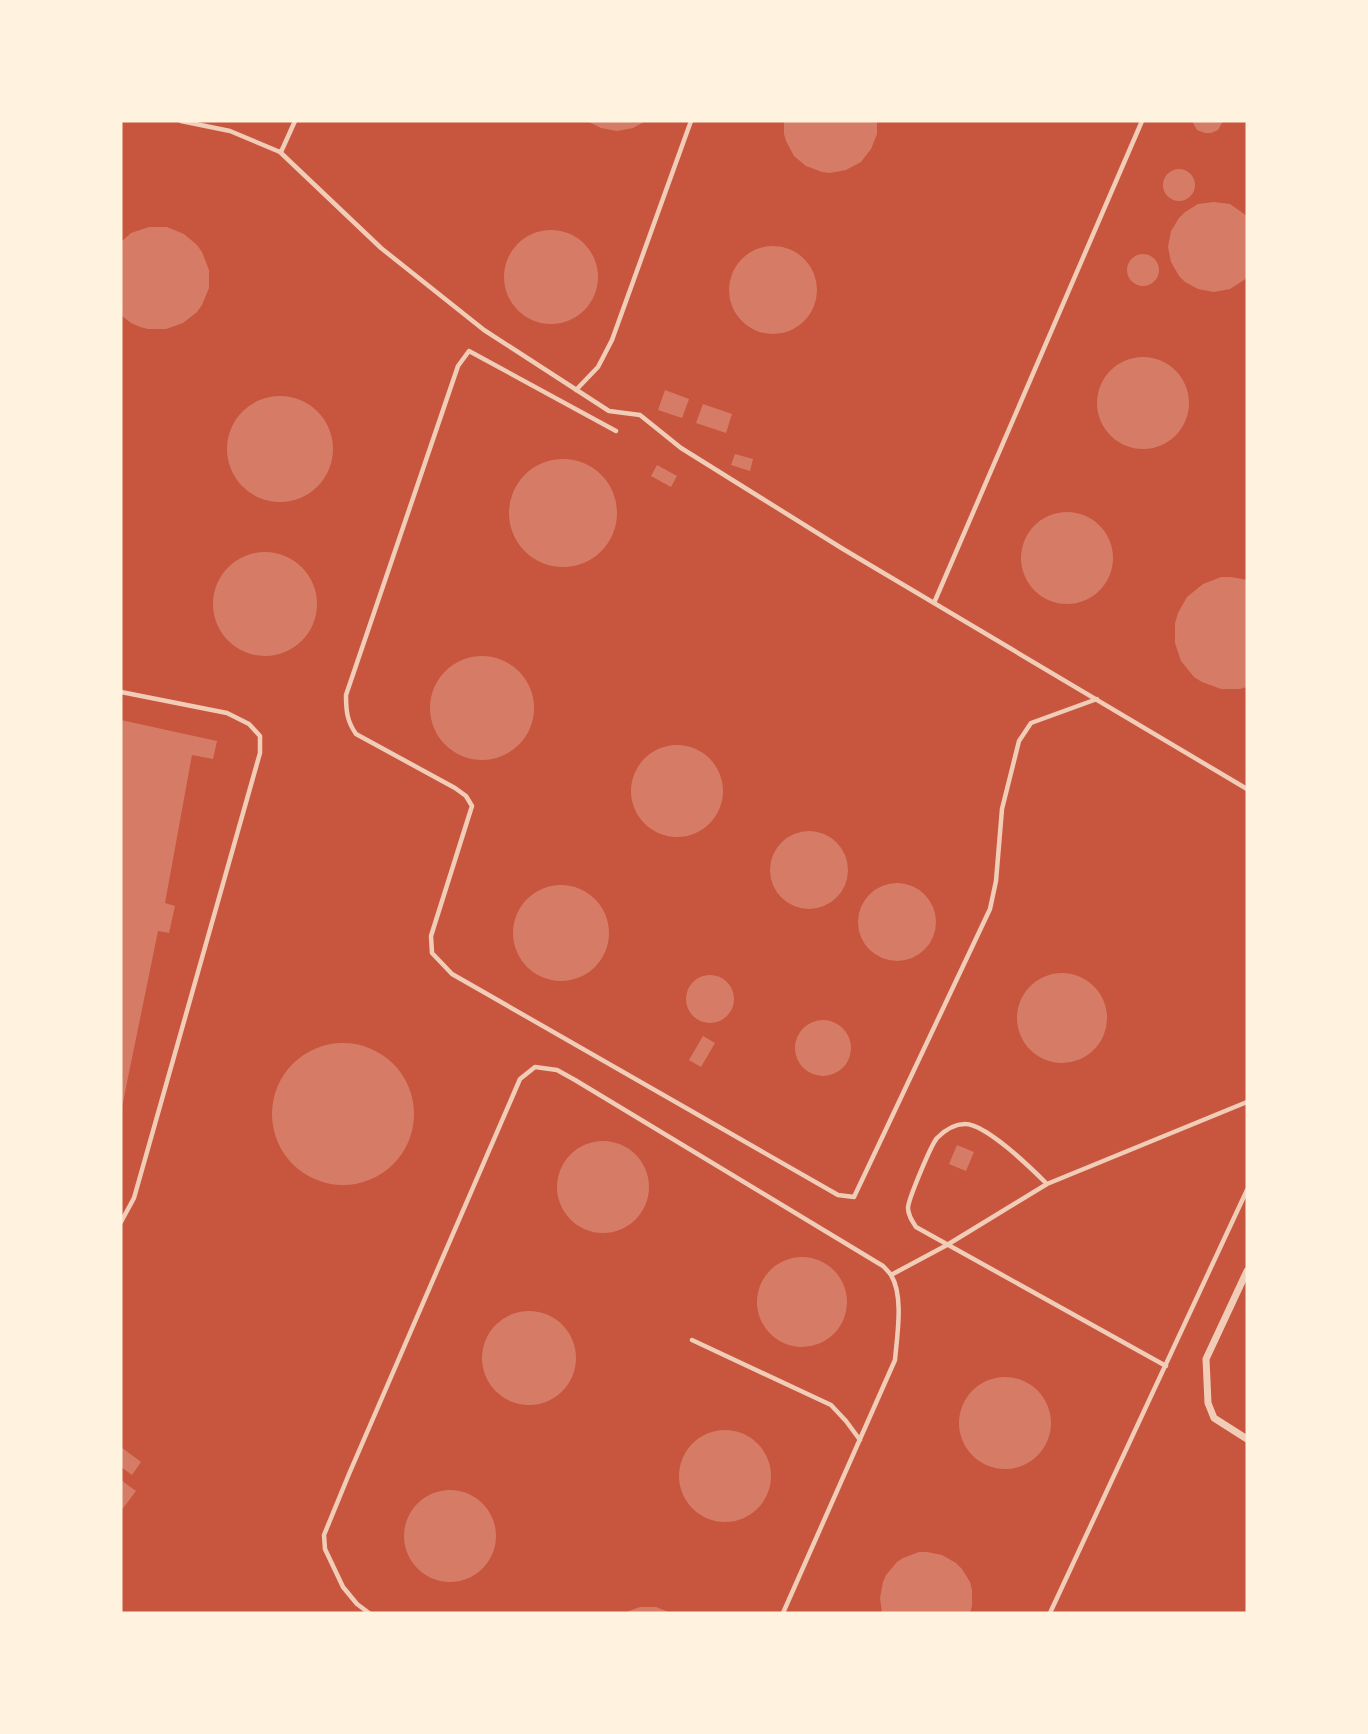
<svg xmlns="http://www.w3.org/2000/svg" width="1368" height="1734" font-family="'Titillium Web',sans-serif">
	<rect width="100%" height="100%" fill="#c8553d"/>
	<path fill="#d67c66" d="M587 121H646L633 128 617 131 601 128Z
		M784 121H877V134L871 149 861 162 846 170 830 173 822 172 806 166 794 156 786 141 784 134Z
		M1192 121H1223L1218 130 1211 133H1205L1197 130Z
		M1163 185a16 16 0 1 1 32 0a16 16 0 1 1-32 0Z
		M1214 202 1230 204 1247 216V278L1230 289 1214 292 1198 289 1185 282 1179 276 1171 262 1168 247 1171 231 1179 218 1185 212 1198 204Z
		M149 227H167L184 234 197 245 202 252 209 270V288L202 305 197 312 183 323 166 329H148L140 327 131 323 121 315V242L131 233Z
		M504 277a47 47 0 1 1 94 0a47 47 0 1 1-94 0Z
		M729 290a44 44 0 1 1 88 0a44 44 0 1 1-88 0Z
		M1127 270a16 16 0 1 1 32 0a16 16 0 1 1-32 0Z
		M1097 403a46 46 0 1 1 92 0a46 46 0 1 1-92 0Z
		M665 390 689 399 682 418 658 410Z
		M227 449a53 53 0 1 1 106 0a53 53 0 1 1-106 0Z
		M703 404 732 414 726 433 696 423Z
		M735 454 753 459 750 471 731 465Z
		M509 513a54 54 0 1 1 108 0a54 54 0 1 1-108 0Z
		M657 465 677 476 671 487 651 476Z
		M1021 558a46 46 0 1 1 92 0a46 46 0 1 1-92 0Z
		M213 604a52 52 0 1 1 104 0a52 52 0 1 1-104 0Z
		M1221 577H1231L1247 580V687L1240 689H1221L1202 682 1194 677 1181 661 1175 643V623L1178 613 1187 597 1203 584Z
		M430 708a52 52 0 1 1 104 0a52 52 0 1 1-104 0Z
		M121 720 217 741 213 759 192 755 165 903 175 906 169 933 158 931 122 1107H121Z
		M631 791a46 46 0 1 1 92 0a46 46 0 1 1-92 0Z
		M770 870a39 39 0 1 1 78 0a39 39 0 1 1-78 0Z
		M858 922a39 39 0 1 1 78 0a39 39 0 1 1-78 0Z
		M513 933a48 48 0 1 1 96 0a48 48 0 1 1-96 0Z
		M1017 1018a45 45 0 1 1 90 0a45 45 0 1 1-90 0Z
		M686 999a24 24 0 1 1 48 0a24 24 0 1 1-48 0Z
		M795 1048a28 28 0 1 1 56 0a28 28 0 1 1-56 0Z
		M703 1036 715 1043 701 1067 689 1060Z
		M272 1114a71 71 0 1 1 142 0a71 71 0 1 1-142 0Z
		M557 1187a46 46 0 1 1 92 0a46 46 0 1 1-92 0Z
		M957 1145 974 1152 966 1171 949 1164Z
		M757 1302a45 45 0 1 1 90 0a45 45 0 1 1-90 0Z
		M482 1358a47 47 0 1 1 94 0a47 47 0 1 1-94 0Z
		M959 1423a46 46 0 1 1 92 0a46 46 0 1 1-92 0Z
		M679 1476a46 46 0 1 1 92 0a46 46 0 1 1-92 0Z
		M121 1447 141 1462 132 1475 121 1467Z
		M121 1480 136 1491 121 1511Z
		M404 1536a46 46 0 1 1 92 0a46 46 0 1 1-92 0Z
		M919 1552H927L942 1555 956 1563 962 1569 970 1582 972 1590V1606L970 1613H882L880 1598 883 1582 886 1575 897 1562 903 1558Z
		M640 1607H656L671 1613H623Z"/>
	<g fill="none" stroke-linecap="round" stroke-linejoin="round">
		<path stroke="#f1ccb7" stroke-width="4.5" d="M181 121 230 131 280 152 381 248 484 330 609 411 640 415 681 448 843 549 1247 789
			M281 152 295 121
			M576 390 598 367 612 340 691 121
			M616 431 469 351 458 366 346 695C346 711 347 721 356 734L455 788 466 796 472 806 431 936 432 953 452 974 838 1195 854 1197 990 909 996 881 1002 809 1019 741 1031 723 1097 699
			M934 603 1142 121
			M121 692 227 713 249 724 260 736V753L134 1198 121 1222
			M891 1275 947 1245 1047 1184
			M692 1340 831 1405 846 1421 860 1440
			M1166 1366 916 1227C912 1221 908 1215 908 1208 908 1200 931 1145 937 1138 945 1130 954 1124 965 1124 986 1124 1032 1169 1047 1184L1247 1102
			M369 1613 357 1604 343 1587 325 1549 324 1535 349 1474 520 1079 535 1067 557 1070 575 1080 883 1266C886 1269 889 1272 891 1275 904 1296 897 1336 895 1360L783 1613
			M1050 1613 1247 1190"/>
		<path stroke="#f1ccb7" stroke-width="7" d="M1247 1271 1206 1359 1208 1403 1214 1418 1247 1439"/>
	</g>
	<rect width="1368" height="1734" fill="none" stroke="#fff3e0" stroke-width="245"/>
</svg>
